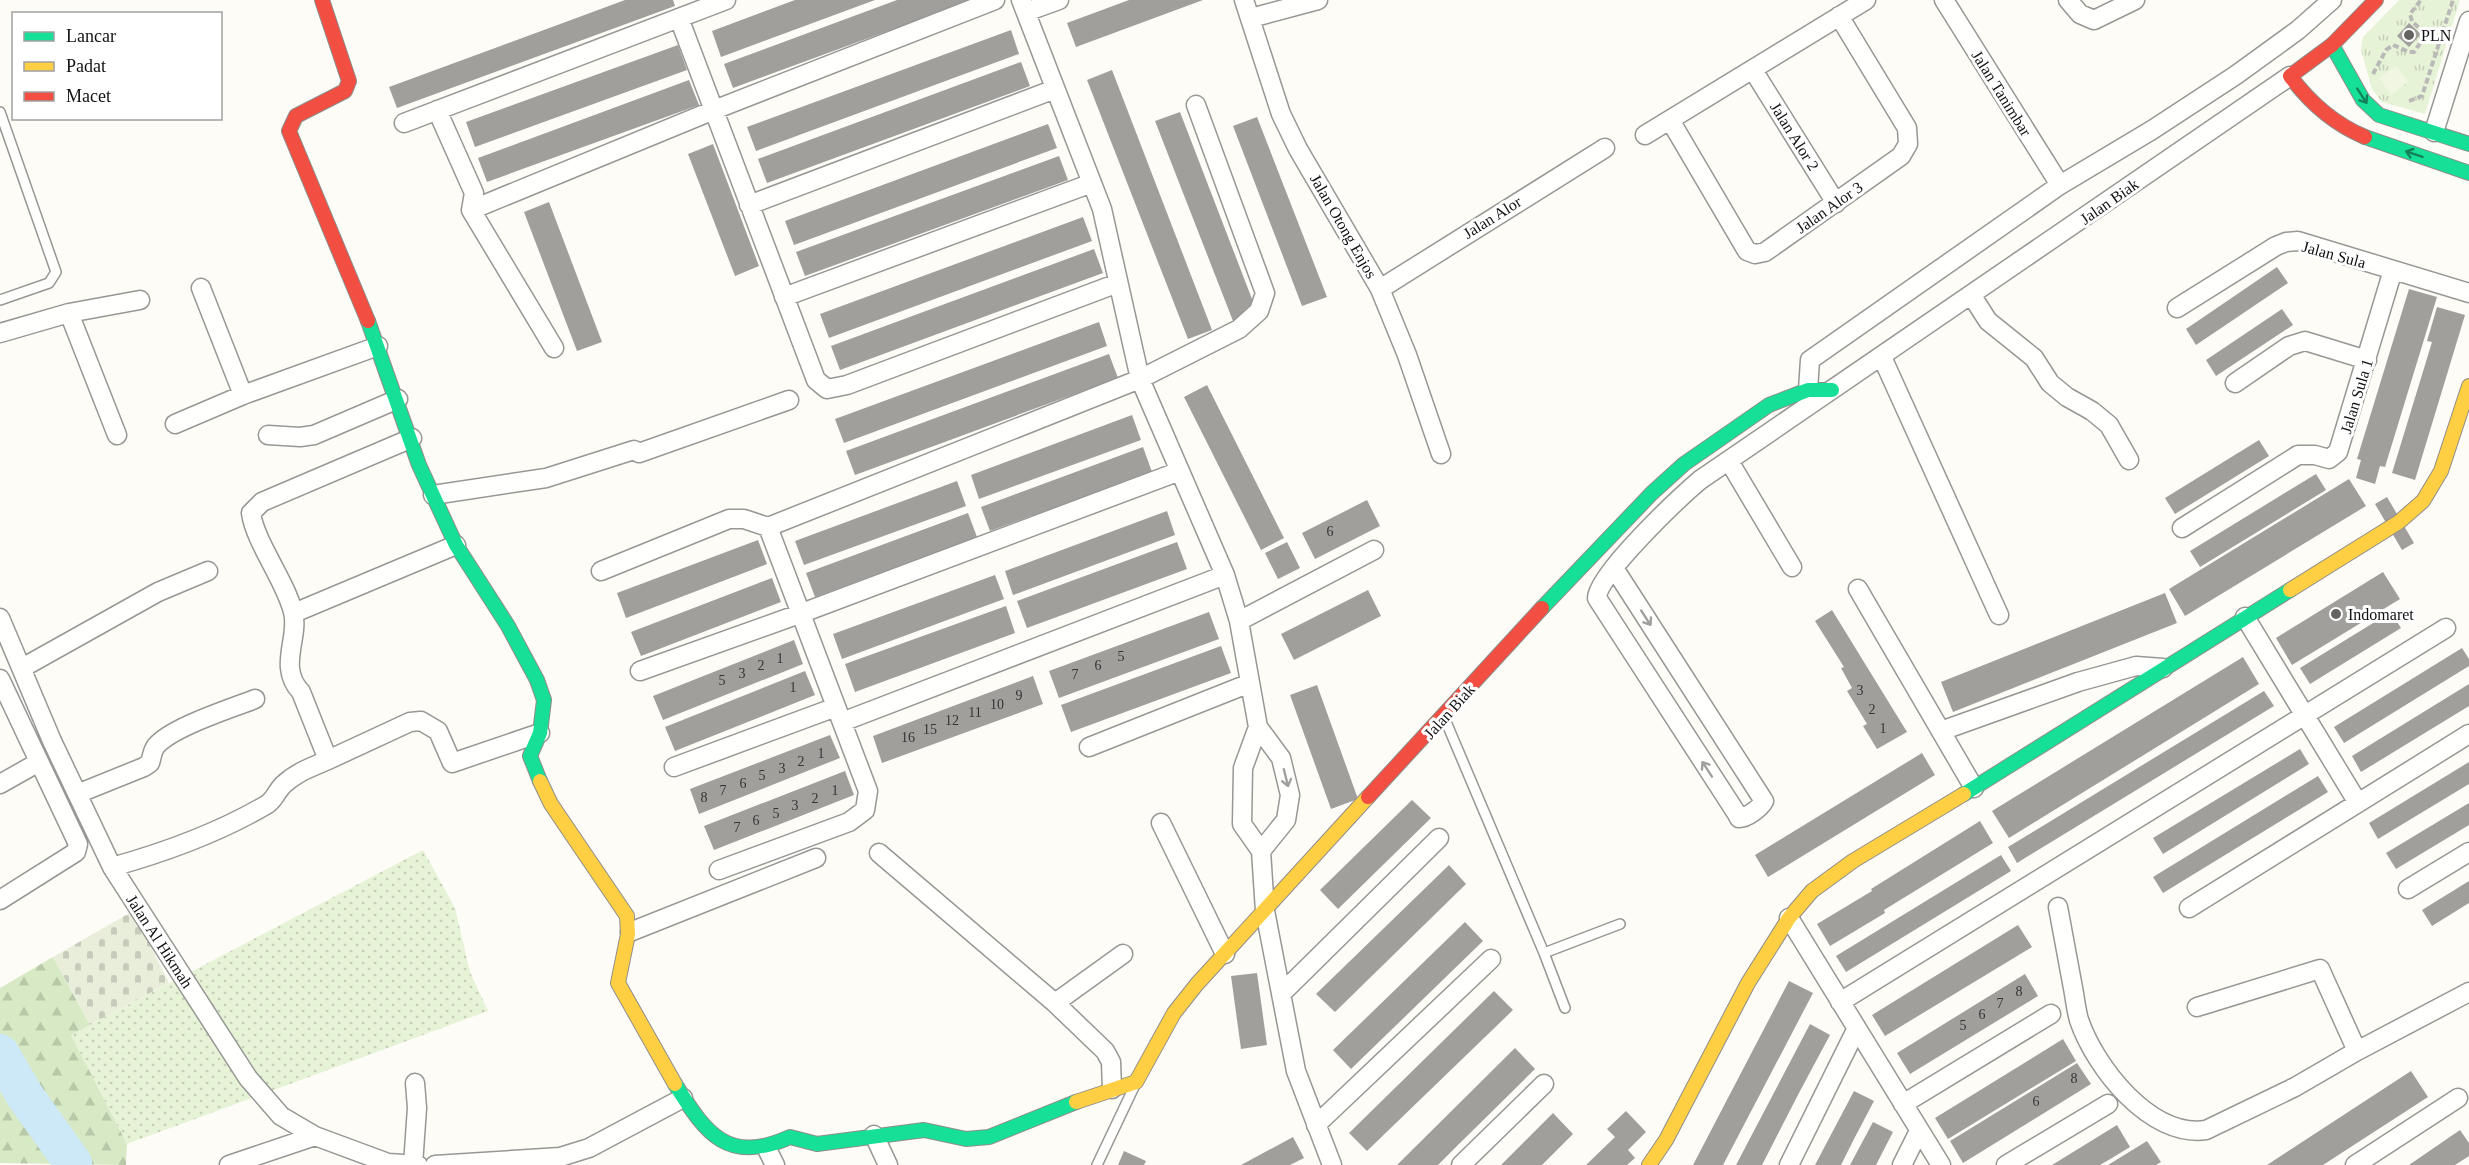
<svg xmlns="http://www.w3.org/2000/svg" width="2469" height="1165" font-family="Georgia,serif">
	<defs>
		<pattern id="grass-dots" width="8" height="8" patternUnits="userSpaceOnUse" patternTransform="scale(1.5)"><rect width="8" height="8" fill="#e7f3d7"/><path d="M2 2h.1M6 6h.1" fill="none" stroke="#c5cfb8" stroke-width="1.8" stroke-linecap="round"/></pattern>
		<pattern id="forest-firs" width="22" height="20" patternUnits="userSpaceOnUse" patternTransform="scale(1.5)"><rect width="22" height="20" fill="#d8eac5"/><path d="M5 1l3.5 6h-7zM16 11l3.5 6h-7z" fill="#b8c8a8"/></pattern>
		<pattern id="cemetery-stones" width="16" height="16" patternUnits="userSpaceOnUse" patternTransform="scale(1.5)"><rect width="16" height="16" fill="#e9eedb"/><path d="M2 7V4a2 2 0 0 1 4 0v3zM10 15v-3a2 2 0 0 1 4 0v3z" fill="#c7cbbb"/></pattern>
		<pattern id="park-tufts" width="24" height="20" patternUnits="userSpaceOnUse" patternTransform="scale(1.5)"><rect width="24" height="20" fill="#e7f3d7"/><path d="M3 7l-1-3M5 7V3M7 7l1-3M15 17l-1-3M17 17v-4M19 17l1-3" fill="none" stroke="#c5cfb8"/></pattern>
	</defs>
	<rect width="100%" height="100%" fill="#fdfcf7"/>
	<path fill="url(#grass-dots)" d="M423 850 455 908 470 972 488 1011 127 1144 71 1035Z"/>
	<path fill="url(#forest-firs)" d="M53 957 90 1025 71 1035 127 1144 126 1165 0 1163V988Z"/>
	<path fill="url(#cemetery-stones)" d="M133 911 169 983 90 1025 53 957Z"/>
	<path fill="url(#park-tufts)" d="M2399 0H2460L2425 114 2382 102 2372 89 2361 50 2363 37Z"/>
	<path fill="#f0f6e1" d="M2396 66 2408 82 2391 95 2379 78Z"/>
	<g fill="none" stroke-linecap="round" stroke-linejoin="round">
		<path stroke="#cde8f7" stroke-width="38" d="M0 1053 25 1096 73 1163 72 1165"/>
	</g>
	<path fill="#a19f9c" d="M625 0H673L675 6 397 108 389 87Z
		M795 0H875L721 57 712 31Z
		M897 0H972L733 88 724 64Z
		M1129 0H1203L1076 47 1067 23Z
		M2409 23 2421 34 2409 47 2397 36Z
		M1011 30 1019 54 756 151 747 127Z
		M678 45 687 70 475 147 466 122Z
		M1021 62 1030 86 767 183 758 159Z
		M1112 70 1212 330 1188 339 1087 80Z
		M689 80 699 105 487 182 478 158Z
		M1180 112 1257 312 1233 321 1155 121Z
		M1257 117 1327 297 1302 306 1233 126Z
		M1048 124 1057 148 794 245 785 221Z
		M713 144 759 266 735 276 688 154Z
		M1059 156 1068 180 805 276 796 252Z
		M549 202 602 342 577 351 524 212Z
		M1083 217 1092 241 829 338 820 314Z
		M1094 249 1103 273 840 370 831 346Z
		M2277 267 2288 283 2196 345 2186 329Z
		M2409 289 2437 297 2385 467 2380 466 2375 484 2356 478 2361 460 2357 459Z
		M2437 307 2465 315 2415 480 2392 473 2432 342 2427 341Z
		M2282 309 2293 325 2216 376 2206 360Z
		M1099 322 1107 346 844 443 835 419Z
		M1109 354 1118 378 855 475 846 451Z
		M1207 385 1284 538 1261 550 1184 397Z
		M1132 415 1141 440 979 499 971 475Z
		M2259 440 2269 456 2175 514 2165 498Z
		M1143 447 1152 472 990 531 981 507Z
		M2316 474 2326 490 2200 567 2190 551Z
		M2349 479 2366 506 2185 616 2169 589Z
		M957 481 966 506 804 565 795 541Z
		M2387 497 2414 543 2402 550 2375 504Z
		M1367 500 1380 526 1315 559 1302 533Z
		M1167 511 1175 535 1013 595 1005 571Z
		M968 513 977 537 815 597 806 573Z
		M758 540 767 564 626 618 617 593Z
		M1177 542 1187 569 1027 628 1017 601Z
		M1287 542 1300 568 1278 579 1265 553Z
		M2383 572 2400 599 2292 665 2276 638Z
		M995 575 1004 599 842 659 833 634Z
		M772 578 781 602 641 656 631 632Z
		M1368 590 1381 616 1294 660 1281 634Z
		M2165 593 2177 623 1953 712 1941 682Z
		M1006 606 1015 633 855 692 845 664Z
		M1832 610 1907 732 1877 749 1863 726 1867 724 1847 691 1852 688 1841 668 1844 667 1815 621Z
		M1209 612 1219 639 1059 698 1049 671Z
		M2391 612 2401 628 2310 684 2300 668Z
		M794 640 803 664 663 720 653 696Z
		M1221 646 1231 673 1071 732 1061 705Z
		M2462 648 2469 659V666L2344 743 2334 727Z
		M2243 657 2259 684 2009 838 1992 811Z
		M805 671 815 695 675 751 665 727Z
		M1033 676 1043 704 882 763 873 736Z
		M2469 684V706L2361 772 2352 756Z
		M1317 685 1358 799 1331 809 1290 695Z
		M2264 691 2274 706 2017 863 2008 847Z
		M830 735 840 758 699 814 690 789Z
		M2300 749 2309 764 2163 854 2153 838Z
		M1922 753 1935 775 1768 877 1755 855Z
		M2469 762V784L2378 839 2369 823Z
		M845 771 854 795 714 850 704 826Z
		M2318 776 2328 792 2163 893 2153 877Z
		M1412 800 1431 818 1338 909 1320 890Z
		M2469 803V825L2396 869 2386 853Z
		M1980 821 1993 843 1884 910 1885 913 1830 946 1817 924 1872 891 1871 889Z
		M2001 855 2011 871 1846 972 1836 956Z
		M1449 865 1466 884 1335 1012 1316 994Z
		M2469 881V903L2432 926 2422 910Z
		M1465 922 1483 941 1351 1069 1333 1050Z
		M2018 925 2032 947 1885 1036 1872 1015Z
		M1257 973 1267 1045 1241 1049 1231 976Z
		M2025 974 2038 996 1910 1074 1897 1053Z
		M1789 981 1813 993 1723 1165H1693Z
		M1494 991 1513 1010 1367 1151 1349 1133Z
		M1810 1024 1830 1035 1800 1091 1762 1165H1736Z
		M2063 1039 2076 1061 1948 1139 1935 1118Z
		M1515 1048 1535 1069 1459 1144 1438 1165H1397Z
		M2077 1063 2091 1084 1963 1163 1950 1141Z
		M2411 1071 2428 1097 2377 1130 2323 1165H2267Z
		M1854 1091 1874 1101 1854 1139 1841 1165H1815Z
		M1626 1111 1646 1132 1628 1150 1635 1158 1627 1165H1586L1615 1137 1607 1129Z
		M1553 1113 1573 1134 1542 1165H1501Z
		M1873 1122 1893 1132 1876 1165H1850Z
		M2117 1125 2130 1147 2112 1158 2100 1165H2052Z
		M2460 1130 2469 1143V1156L2455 1165H2409Z
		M1293 1137 1304 1158 1290 1165H1241Z
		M2147 1141 2161 1162 2156 1165H2108Z
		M1124 1151 1146 1161 1144 1165H1118Z"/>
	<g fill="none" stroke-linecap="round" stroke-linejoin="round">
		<defs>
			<path id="lane" d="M0 112 56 272 49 283 0 300
				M1444 717 1544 953 1565 1008
				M1544 953 1620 924
				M1097 1165 1134 1087"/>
			<path id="street" d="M1021 0 1102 209 1140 379 1225 575 1239 621 1258 727 1281 758 1290 795 1286 820 1261 851
				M1244 0 1281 114 1298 149 1380 289 1407 355 1441 454
				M1944 0 2060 185
				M2068 0 2080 14 2094 20 2135 0
				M1026 12 1059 0
				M679 18 816 380 827 389 847 385 1118 283
				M1251 18 1318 0
				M1753 70 1836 203
				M437 110 474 193 471 210 554 348
				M1670 120 1747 251 1755 254 1765 252 1901 156 1908 144 1907 128 1839 16
				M404 123 726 0
				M2434 132 2469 21
				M1645 135 1866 0
				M749 205 1055 89
				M471 210 714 110 995 0
				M201 288 243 395
				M1380 289 1605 148
				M1972 296 1988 321 2034 358 2050 383 2067 397 2092 411 2109 425 2129 460
				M784 297 1092 183
				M2177 308 2276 246 2286 242 2298 241 2469 293
				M69 313 117 435
				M0 333 69 313 140 300
				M1882 357 1999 615
				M2235 383 2289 346 2305 341 2367 360
				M1808 390 1810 360 2060 185 2152 130 2236 75 2298 30 2332 0
				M175 424 243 395 378 346
				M268 435 300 437 314 435 398 399
				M412 438 262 502 251 513C255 542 286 582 293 612 300 637 277 667 301 692L328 760 410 722 421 721 438 731 452 763 540 733
				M1729 461 1792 567
				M433 495 546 478 634 450 639 453 789 400
				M2182 528 2298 455H2315L2329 459 2338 452 2393 270
				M1614 568 1762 798 1764 801C1760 808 1747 818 1739 818L1737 814 1597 598C1597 575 1680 497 1700 480L2290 76
				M601 571 729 519H744L768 527 1140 379 1239 329 1259 311 1265 293 1196 105
				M1858 589 1974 788
				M294 613 456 545
				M2245 617 2358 803
				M0 618 52 741 112 867 248 1078 281 1116 315 1136 388 1163 418 1165
				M1239 621 1374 550
				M22 668 158 592 208 571
				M640 671 802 613 1180 471
				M0 679 78 844 76 852 0 900
				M842 722 1225 575
				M1258 727 1243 768 1242 824 1261 851 1265 911 1296 1071 1332 1165
				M1941 731 2078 682 2136 666 2163 668
				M1089 747 1250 683
				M674 767 836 707
				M0 784 39 762
				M77 794 144 767 150 763C152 757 152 751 156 746 172 727 230 709 255 699
				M1161 823 1225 954
				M879 853 1055 1003 1105 1051 1111 1062 1112 1089
				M112 867C166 852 218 833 266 805 274 801 277 790 284 784 297 772 312 767 328 760
				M719 870 849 822 865 810 868 791 768 527
				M2408 889 2469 852
				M2058 907C2063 934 2068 961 2073 988 2075 998 2076 1010 2079 1020 2095 1067 2150 1138 2206 1130L2295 1087 2357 1051 2469 992
				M2189 908 2469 734
				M1789 918 1941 1165
				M630 932 816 858
				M1281 994 1439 838
				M1840 1002 2446 628
				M1055 1003 1123 954
				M2197 1007 2320 969 2357 1051
				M1903 1104 2051 1014
				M1316 1125 1491 959
				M874 1135 888 1165
				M768 1151 775 1165
				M229 1165 315 1136
				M413 1165 417 1108 415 1083
				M435 1165 560 1157 589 1148 683 1098
				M1461 1165 1544 1084
				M1789 1165 1857 1028
				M1902 1165 1919 1131
				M2006 1165 2108 1104
				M2355 1165 2458 1098"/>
			<path id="fast" d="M2332 45 2363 100 2379 115 2469 144
				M2365 137 2469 173
				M368 321 419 465 456 545 508 626 537 680 544 700 540 733 530 756 540 781
				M1542 608 1652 493 1684 464 1769 405 1808 390H1832
				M1964 794 2290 590
				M675 1084C706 1134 728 1165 790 1137L817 1144 924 1130 966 1139 989 1137 1076 1102"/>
			<path id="slow" d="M2290 590 2399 522 2423 501 2441 471 2469 386
				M540 781 551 804 627 916 628 934 618 983 675 1084
				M1076 1102 1136 1082 1174 1013 1197 984 1368 797
				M1649 1165 1666 1140 1748 983 1789 918 1812 891 1853 861 1964 794"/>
			<path id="jam" d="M322 0 349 81 345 91 296 116 289 131 368 321
				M2365 137C2334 124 2310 103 2290 76L2332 45 2376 0
				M1368 797 1542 608"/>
		</defs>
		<use href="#lane" stroke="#979795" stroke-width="12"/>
		<use href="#street" stroke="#979795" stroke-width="21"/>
		<use href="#fast" stroke="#8e8d8b" stroke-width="16"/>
		<use href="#slow" stroke="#8e8d8b" stroke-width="16"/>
		<use href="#jam" stroke="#8e8d8b" stroke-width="16"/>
		<path stroke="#b9b9b8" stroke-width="4" stroke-dasharray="6 3" stroke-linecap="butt" d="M2373 74 2386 50 2393 45 2409 52H2414L2426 35 2412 21 2410 14 2421 0
			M2409 101 2422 96 2453 0"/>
		<use href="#lane" stroke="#fffffe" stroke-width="9"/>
		<use href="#street" stroke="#fffffe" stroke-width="18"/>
		<use href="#fast" stroke="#16e098" stroke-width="14"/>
		<use href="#slow" stroke="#ffcf43" stroke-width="14"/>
		<use href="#jam" stroke="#f24e42" stroke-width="14"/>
	</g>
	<defs><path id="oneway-shaft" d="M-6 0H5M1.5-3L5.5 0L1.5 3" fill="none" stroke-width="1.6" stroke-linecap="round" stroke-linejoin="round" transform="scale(1.5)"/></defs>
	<g stroke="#14835b">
		<use href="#oneway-shaft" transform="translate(2362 96) rotate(57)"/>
		<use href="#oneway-shaft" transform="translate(2414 154) rotate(-161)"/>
	</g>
	<g stroke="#a0a09f">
		<use href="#oneway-shaft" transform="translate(1646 618) rotate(57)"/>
		<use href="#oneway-shaft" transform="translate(1707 769) rotate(-123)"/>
		<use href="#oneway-shaft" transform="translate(1286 778) rotate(76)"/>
	</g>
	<g fill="#646362" stroke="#fff" stroke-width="2">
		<circle cx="2409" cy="35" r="6"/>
		<circle cx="2336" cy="614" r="6"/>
	</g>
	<g text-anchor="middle" stroke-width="6" stroke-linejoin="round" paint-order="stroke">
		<g font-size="14" fill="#353434">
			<text x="1330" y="536">6</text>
			<text x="1121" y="661">5</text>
			<text x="780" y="663">1</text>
			<text x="761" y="670">2</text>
			<text x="1098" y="670">6</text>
			<text x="742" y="678">3</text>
			<text x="1075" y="679">7</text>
			<text x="722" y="685">5</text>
			<text x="793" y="692">1</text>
			<text x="1860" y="695">3</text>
			<text x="1019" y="700">9</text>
			<text x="997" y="709">10</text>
			<text x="1872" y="714">2</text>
			<text x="975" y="717">11</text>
			<text x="952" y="725">12</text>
			<text x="1883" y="733">1</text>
			<text x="930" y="734">15</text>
			<text x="908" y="742">16</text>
			<text x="821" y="758">1</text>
			<text x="801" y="766">2</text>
			<text x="782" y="773">3</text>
			<text x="762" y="780">5</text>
			<text x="743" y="788">6</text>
			<text x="723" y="795">7</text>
			<text x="835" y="795">1</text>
			<text x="704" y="802">8</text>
			<text x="815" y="803">2</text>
			<text x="795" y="810">3</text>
			<text x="776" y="818">5</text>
			<text x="756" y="825">6</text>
			<text x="737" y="832">7</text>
			<text x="2019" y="996">8</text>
			<text x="2000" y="1008">7</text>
			<text x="1982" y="1019">6</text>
			<text x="1963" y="1030">5</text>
			<text x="2074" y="1083">8</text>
			<text x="2036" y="1106">6</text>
		</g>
		<g font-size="16" fill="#111" stroke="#fff" text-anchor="start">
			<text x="2421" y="41">PLN</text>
			<text x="2348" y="620">Indomaret</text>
		</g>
		<g font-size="16" fill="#111" stroke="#fff">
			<text transform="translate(2002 93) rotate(58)" y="6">Jalan Tanimbar</text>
			<text transform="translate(1795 136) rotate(58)" y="6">Jalan Alor 2</text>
			<text transform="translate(2109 201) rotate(-35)" y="6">Jalan Biak</text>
			<text transform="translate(1829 207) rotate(-35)" y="6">Jalan Alor 3</text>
			<text transform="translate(1492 217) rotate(-32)" y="6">Jalan Alor</text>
			<text transform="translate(1344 226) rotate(60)" y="6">Jalan Otong Enjos</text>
			<text transform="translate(2334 254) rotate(15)" y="6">Jalan Sula</text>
			<text transform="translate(2356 396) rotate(-73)" y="6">Jalan Sula 1</text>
			<text transform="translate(1449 711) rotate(-48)" y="6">Jalan Biak</text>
			<text transform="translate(160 941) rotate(57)" y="6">Jalan Al Hikmah</text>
		</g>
	</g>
	<rect x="12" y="12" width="210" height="108" fill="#ffffff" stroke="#a0a0a0" stroke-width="1.5"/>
	<rect x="24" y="32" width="30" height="9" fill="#16e098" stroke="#a0a0a0" stroke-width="1.5"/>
	<text x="66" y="42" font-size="18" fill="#111111">Lancar</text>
	<rect x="24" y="62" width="30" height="9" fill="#ffcf43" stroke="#a0a0a0" stroke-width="1.5"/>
	<text x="66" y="72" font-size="18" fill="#111111">Padat</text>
	<rect x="24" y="92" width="30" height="9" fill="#f24e42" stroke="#a0a0a0" stroke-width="1.5"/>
	<text x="66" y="102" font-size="18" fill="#111111">Macet</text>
</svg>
